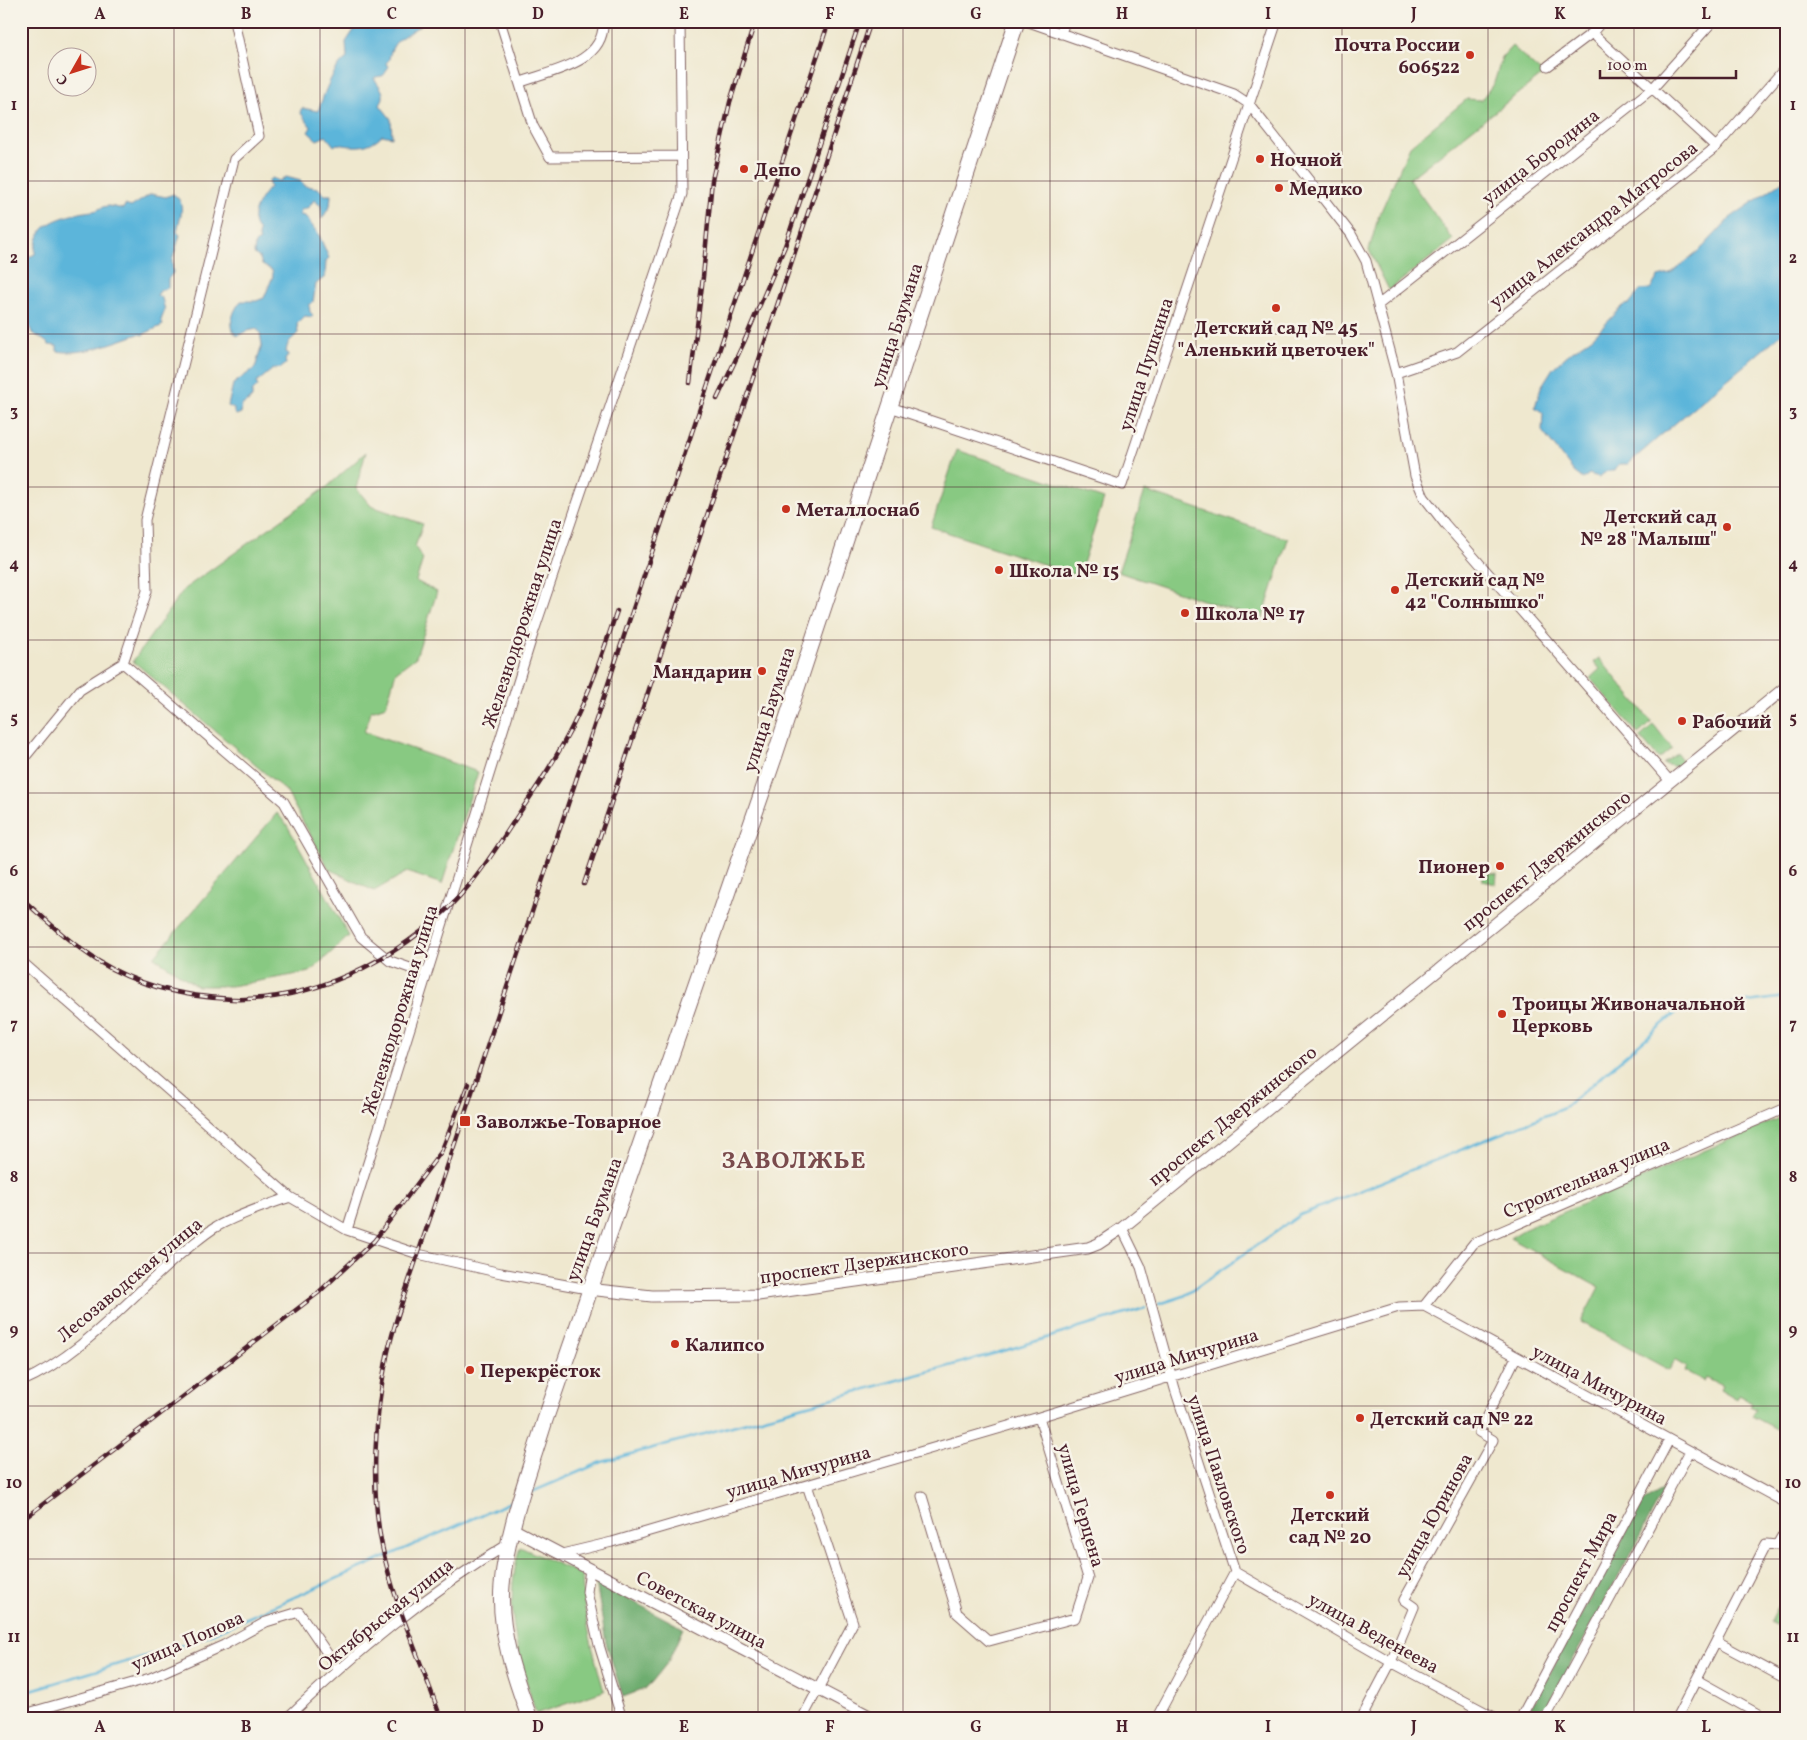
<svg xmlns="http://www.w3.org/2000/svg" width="1807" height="1740" font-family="Vollkorn,serif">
	<rect width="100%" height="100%" fill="#f7f3e8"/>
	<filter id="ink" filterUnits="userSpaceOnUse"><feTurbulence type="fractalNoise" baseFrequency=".02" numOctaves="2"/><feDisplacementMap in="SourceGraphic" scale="10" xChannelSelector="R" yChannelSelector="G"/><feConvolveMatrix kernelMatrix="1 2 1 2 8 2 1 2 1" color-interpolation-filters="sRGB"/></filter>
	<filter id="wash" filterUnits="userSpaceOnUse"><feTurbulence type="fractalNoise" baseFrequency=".0096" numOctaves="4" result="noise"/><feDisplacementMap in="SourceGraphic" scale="20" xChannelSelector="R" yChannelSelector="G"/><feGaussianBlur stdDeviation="1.12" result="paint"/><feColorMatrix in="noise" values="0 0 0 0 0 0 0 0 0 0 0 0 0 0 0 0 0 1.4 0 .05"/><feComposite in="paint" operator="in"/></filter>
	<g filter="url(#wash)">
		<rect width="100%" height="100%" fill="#efe8cf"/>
		<path fill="#88c982" stroke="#697456" d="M1512 46 1543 74 1409 179 1453 240 1389 290 1369 250 1378 218 1410 146 1467 99 1481 100 1494 83 1502 57Z
			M957 450 1104 499 1079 576 931 527Z
			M366 452 356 488 371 506 423 524 415 547 423 559 416 581 437 592 416 657 396 672 386 706 371 711 364 732 478 772 442 884 407 872 374 891 329 869 286 791 133 661 184 589 327 487Z
			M1145 491 1288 539 1262 620 1118 572Z
			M1599 658 1652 722 1638 734 1590 678 1600 669 1594 662Z
			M1654 725 1672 748 1659 759 1640 737Z
			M1677 753 1684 763 1678 767 1663 764Z
			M277 813 287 825 349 936 310 972 231 986H197L154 957Z
			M1483 872 1497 874 1496 884 1483 881Z
			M1786 1115V1434L1752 1416 1756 1409 1750 1406 1752 1402 1739 1395 1737 1399 1720 1389 1722 1385 1706 1377 1704 1381 1685 1371 1687 1367 1675 1360 1669 1370 1581 1322 1599 1287 1510 1238 1523 1230Z
			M520 1547 582 1575C583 1614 593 1652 604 1691L536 1714C518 1653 502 1611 520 1547Z
			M1783 1598 1786 1599V1630L1770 1622Z"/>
		<path fill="#6ead70" stroke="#5c664e" d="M1666 1488 1541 1719 1526 1716 1643 1501Z
			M596 1582 683 1628 668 1662 647 1688 623 1697 606 1643Z"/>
		<path fill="#5cb5da" stroke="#536a82" d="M355 21H425C409 36 392 36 389 60L386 63 388 67C383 80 382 74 374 78 381 89 387 93 380 105L391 119 392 137 382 135C368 149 355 147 337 144L334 146 326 136 317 140 308 132 311 127 300 112 302 108 318 111C324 95 332 68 347 58L346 42 354 30Z
			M286 177 301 181 305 186 318 188 325 195H331L330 206 322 219 321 206 314 200 309 207 301 210 300 215 305 216 319 235 329 258 326 261 325 277 316 284 313 302 309 305 310 312 313 315 312 317 305 316 297 324 298 333C291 341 288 339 286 352L289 354 285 360 286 364 281 368 273 369 256 383 258 386 252 392V398L249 399V401L242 405 241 413 236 415 234 413V409L228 406 233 384 255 368 262 345 260 333 257 329 247 331 237 336C227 327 233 310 241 301H256L264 298 273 276 272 270 262 265 260 258 254 254 255 243 260 240 258 236 259 231C246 218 260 198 270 187L268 181 272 178 279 181Z
			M1786 179V330C1734 375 1680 418 1628 464H1619L1615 471H1607L1599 477 1589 474 1583 479 1574 472 1542 431 1543 413 1535 407 1541 387 1553 368 1571 352 1592 338 1623 306 1629 304 1640 290 1650 289 1658 277 1670 274 1703 247 1730 218Z
			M151 194 166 197 173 194C188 203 179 219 177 232L180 235 172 261 173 273 168 279V288L161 290 157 295 162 298 165 310 161 320 163 325 142 335 139 334C113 342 84 356 57 351V346L49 345C44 339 38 337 33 333 28 328 30 321 27 315L24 316 21 308V261L35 254C35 247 37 238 41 232 48 219 80 212 93 211 98 211 102 206 107 206 112 206 118 208 123 209L125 205 131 207Z"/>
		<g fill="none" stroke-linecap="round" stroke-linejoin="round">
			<path stroke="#5cb5da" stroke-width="2.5" d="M1159 1304 1184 1296 1300 1215 1564 1108 1678 1011 1786 997
				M527 1494 602 1462 1007 1350 1145 1308
				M21 1693 190 1643 513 1501"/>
		</g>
	</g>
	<g filter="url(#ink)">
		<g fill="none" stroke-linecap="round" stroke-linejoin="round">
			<defs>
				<path id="minor" d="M234 21 259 136 234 159 145 520 147 591 123 663 284 802 361 937 390 961 427 974
					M500 21 533 126 550 157 681 156
					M1026 21 1234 94 1249 104 1351 234 1366 261 1396 373 1415 476 1424 497 1445 524 1670 781
					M1592 33 1716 147
					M1061 34 1065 21
					M1548 66 1592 33 1602 21
					M521 82C551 71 606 63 603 21
					M1378 305 1653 88 1713 21
					M1396 373 1457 352 1716 147 1786 67
					M890 407 1122 485 1277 21
					M21 762 80 690 123 663
					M21 961 290 1197 347 1230 418 1254 501 1273 588 1289
					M1122 1228 1141 1267 1175 1389 1235 1572 1156 1719
					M347 1230 533 634 682 194 680 21
					M1424 1306 1474 1243 1786 1108
					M21 1382C87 1353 133 1292 188 1248 197 1241 206 1233 216 1227 239 1214 265 1206 290 1197
					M922 1496 957 1613 989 1641 1075 1618 1088 1578 1039 1417
					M562 1554 612 1542 1039 1417 1399 1307 1424 1306 1786 1503
					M590 1569 587 1592 599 1645 622 1719
					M1235 1572 1391 1662 1498 1719
					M1717 1642 1786 1679
					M1697 1680 1767 1719
					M21 1715 150 1678 224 1645 266 1622 299 1612 338 1669
					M286 1719C356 1652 427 1593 510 1543
					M802 1719 853 1623 807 1485
					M1361 1719 1391 1662 1414 1607 1404 1600 1493 1440 1479 1432 1516 1357
					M1520 1719 1669 1440
					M1545 1719 1690 1451
					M1676 1719 1766 1544 1777 1545 1786 1529"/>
				<path id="tertiary" d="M588 1289 652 1296 758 1295 1088 1248 1098 1244 1122 1228 1786 687
					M513 1529 875 1719"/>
				<path id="primary" d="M530 1719C515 1678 498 1630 502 1585 507 1529 529 1473 545 1420L774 758 1017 21"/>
			</defs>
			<use href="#minor" stroke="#846564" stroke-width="11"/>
			<use href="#tertiary" stroke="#846564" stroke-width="13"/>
			<use href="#primary" stroke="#846564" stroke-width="17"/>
			<use href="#minor" stroke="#fff" stroke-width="9"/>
			<use href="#tertiary" stroke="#fff" stroke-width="11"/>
			<use href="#primary" stroke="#fff" stroke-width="15"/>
			<defs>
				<path id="rail" d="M821 173 871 21
					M690 383 703 277 712 180 730 102 755 21
					M717 399 744 342 785 246 860 21
					M584 884 823 168
					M21 898C46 920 70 943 98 961 138 986 186 997 232 999 321 1002 415 951 471 883 489 861 504 836 520 812 540 783 559 754 574 723 592 687 604 648 617 611
					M21 1521 318 1293 374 1241 441 1152 468 1084
					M441 1719C422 1662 394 1605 382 1546 370 1489 375 1413 387 1356 394 1322 407 1288 418 1254L829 21"/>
			</defs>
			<use href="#rail" stroke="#4a1f2b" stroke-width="4.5"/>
			<use href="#rail" stroke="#f7f3e8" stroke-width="2.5" stroke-dasharray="8" stroke-linecap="butt"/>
		</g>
	</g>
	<path fill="none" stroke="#4a1f2b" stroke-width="1" stroke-opacity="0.55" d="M174 21V1719M320 21V1719M465 21V1719M612 21V1719M758 21V1719M903 21V1719M1050 21V1719M1196 21V1719M1342 21V1719M1488 21V1719M1634 21V1719M21 181H1786M21 334H1786M21 487H1786M21 640H1786M21 793H1786M21 947H1786M21 1100H1786M21 1253H1786M21 1406H1786M21 1559H1786"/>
	<g fill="#c8321e" stroke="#f7f3e8" stroke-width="2">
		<circle cx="1470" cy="55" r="5"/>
		<circle cx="1260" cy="159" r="5"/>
		<circle cx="744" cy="169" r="5"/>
		<circle cx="1279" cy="188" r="5"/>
		<circle cx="1276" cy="308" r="5"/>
		<circle cx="786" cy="509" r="5"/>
		<circle cx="1727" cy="527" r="5"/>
		<circle cx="999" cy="570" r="5"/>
		<circle cx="1395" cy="590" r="5"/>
		<circle cx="1185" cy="613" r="5"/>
		<circle cx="762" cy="671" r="5"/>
		<circle cx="1682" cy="721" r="5"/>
		<circle cx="1500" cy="866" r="5"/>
		<circle cx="1502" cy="1014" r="5"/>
		<rect x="459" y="1115" width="12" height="12" rx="2.5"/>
		<circle cx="675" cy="1344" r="5"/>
		<circle cx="470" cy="1370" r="5"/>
		<circle cx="1360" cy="1418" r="5"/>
		<circle cx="1330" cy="1495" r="5"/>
	</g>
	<g text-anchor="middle" stroke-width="5" stroke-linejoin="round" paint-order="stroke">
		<g font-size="19" font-weight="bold" fill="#4a1f2b" stroke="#f7f3e8" text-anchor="start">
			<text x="1460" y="51" text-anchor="end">Почта России<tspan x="1460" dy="22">606522</tspan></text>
			<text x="1270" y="166">Ночной</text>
			<text x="754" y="176">Депо</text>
			<text x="1289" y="195">Медико</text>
			<text x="1276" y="334" text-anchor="middle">Детский сад № 45<tspan x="1276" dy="22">"Аленький цветочек"</tspan></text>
			<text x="796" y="516">Металлоснаб</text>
			<text x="1717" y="523" text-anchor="end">Детский сад<tspan x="1717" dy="22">№ 28 "Малыш"</tspan></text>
			<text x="1009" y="577">Школа № 15</text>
			<text x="1405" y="586">Детский сад №<tspan x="1405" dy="22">42 "Солнышко"</tspan></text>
			<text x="1195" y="620">Школа № 17</text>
			<text x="752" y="678" text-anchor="end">Мандарин</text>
			<text x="1692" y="728">Рабочий</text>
			<text x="1490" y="873" text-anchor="end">Пионер</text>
			<text x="1512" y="1010">Троицы Живоначальной<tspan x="1512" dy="22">Церковь</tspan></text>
			<text x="476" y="1128">Заволжье-Товарное</text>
			<text x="685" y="1351">Калипсо</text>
			<text x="480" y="1377">Перекрёсток</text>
			<text x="1370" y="1425">Детский сад № 22</text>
			<text x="1330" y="1521" text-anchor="middle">Детский<tspan x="1330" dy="22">сад № 20</tspan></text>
		</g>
		<g font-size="19" fill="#4a1f2b" stroke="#f7f3e8">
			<text transform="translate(1540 156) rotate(-38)" y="7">улица Бородина</text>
			<text transform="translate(1593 224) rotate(-38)" y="7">улица Александра Матросова</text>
			<text transform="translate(896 325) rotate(-72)" y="7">улица Баумана</text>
			<text transform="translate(1145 364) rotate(-72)" y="7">улица Пушкина</text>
			<text transform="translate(521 623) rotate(-72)" y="7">Железнодорожная улица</text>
			<text transform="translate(768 709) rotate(-72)" y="7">улица Баумана</text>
			<text transform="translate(1546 860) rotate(-39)" y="7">проспект Дзержинского</text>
			<text transform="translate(399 1010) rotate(-73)" y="7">Железнодорожная улица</text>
			<text transform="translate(1232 1115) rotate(-39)" y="7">проспект Дзержинского</text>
			<text transform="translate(1586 1177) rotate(-23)" y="7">Строительная улица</text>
			<text transform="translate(593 1219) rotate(-70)" y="7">улица Баумана</text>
			<text transform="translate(864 1262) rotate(-8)" y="7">проспект Дзержинского</text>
			<text transform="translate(129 1279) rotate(-40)" y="7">Лесозаводская улица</text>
			<text transform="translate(1186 1355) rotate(-17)" y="7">улица Мичурина</text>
			<text transform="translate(1600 1384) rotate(28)" y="7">улица Мичурина</text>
			<text transform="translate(798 1471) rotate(-16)" y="7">улица Мичурина</text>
			<text transform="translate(1220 1474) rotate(72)" y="7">улица Павловского</text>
			<text transform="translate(1082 1505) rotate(74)" y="7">улица Герцена</text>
			<text transform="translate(1433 1515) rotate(-61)" y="7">улица Юринова</text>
			<text transform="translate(1580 1571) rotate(-62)" y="7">проспект Мира</text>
			<text transform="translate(702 1609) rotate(28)" y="7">Советская улица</text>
			<text transform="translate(385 1614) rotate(-39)" y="7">Октябрьская улица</text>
			<text transform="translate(1374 1632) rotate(29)" y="7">улица Веденеева</text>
			<text transform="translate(187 1640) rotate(-24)" y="7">улица Попова</text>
		</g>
		<g font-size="24" font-weight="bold" letter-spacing="1" fill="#7a4b4d" stroke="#f7f3e8">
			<text x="794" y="1168">ЗАВОЛЖЬЕ</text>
		</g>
	</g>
	<rect width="1807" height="1740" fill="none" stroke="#f7f3e8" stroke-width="55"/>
	<g transform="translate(72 72) rotate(231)"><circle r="24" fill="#f7f3e8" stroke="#b29e9c"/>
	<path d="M0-4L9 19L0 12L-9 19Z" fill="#c8321e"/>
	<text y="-8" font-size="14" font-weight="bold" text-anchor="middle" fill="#4a1f2b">С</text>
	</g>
	<path d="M1600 70v8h136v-8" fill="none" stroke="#4a1f2b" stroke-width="2.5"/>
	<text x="1607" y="70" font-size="15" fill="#4a1f2b" stroke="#f7f3e8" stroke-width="4" paint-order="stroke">100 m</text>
	<rect x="28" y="28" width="1752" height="1684" fill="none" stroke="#4a1f2b" stroke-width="2"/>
	<g font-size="16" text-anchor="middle" font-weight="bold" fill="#4a1f2b">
		<text x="100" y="19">A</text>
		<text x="246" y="19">B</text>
		<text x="392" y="19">C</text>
		<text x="538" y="19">D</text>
		<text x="684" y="19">E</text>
		<text x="830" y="19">F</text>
		<text x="976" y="19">G</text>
		<text x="1122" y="19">H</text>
		<text x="1268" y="19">I</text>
		<text x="1414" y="19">J</text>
		<text x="1560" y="19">K</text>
		<text x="1706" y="19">L</text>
		<text x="14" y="110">1</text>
		<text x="1793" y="110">1</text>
		<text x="14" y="263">2</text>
		<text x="1793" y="263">2</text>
		<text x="14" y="416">3</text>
		<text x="1793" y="416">3</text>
		<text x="14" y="569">4</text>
		<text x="1793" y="569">4</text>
		<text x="14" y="723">5</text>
		<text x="1793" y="723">5</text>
		<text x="14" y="876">6</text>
		<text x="1793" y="876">6</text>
		<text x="14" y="1029">7</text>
		<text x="1793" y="1029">7</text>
		<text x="14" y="1182">8</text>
		<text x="1793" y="1182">8</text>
		<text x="14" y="1335">9</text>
		<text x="1793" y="1335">9</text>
		<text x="14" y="1488">10</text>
		<text x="1793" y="1488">10</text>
		<text x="14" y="1642">11</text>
		<text x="1793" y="1642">11</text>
		<text x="100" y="1732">A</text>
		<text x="246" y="1732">B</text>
		<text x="392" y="1732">C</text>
		<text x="538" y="1732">D</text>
		<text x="684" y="1732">E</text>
		<text x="830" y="1732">F</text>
		<text x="976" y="1732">G</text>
		<text x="1122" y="1732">H</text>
		<text x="1268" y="1732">I</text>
		<text x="1414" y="1732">J</text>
		<text x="1560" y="1732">K</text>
		<text x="1706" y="1732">L</text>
	</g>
</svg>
